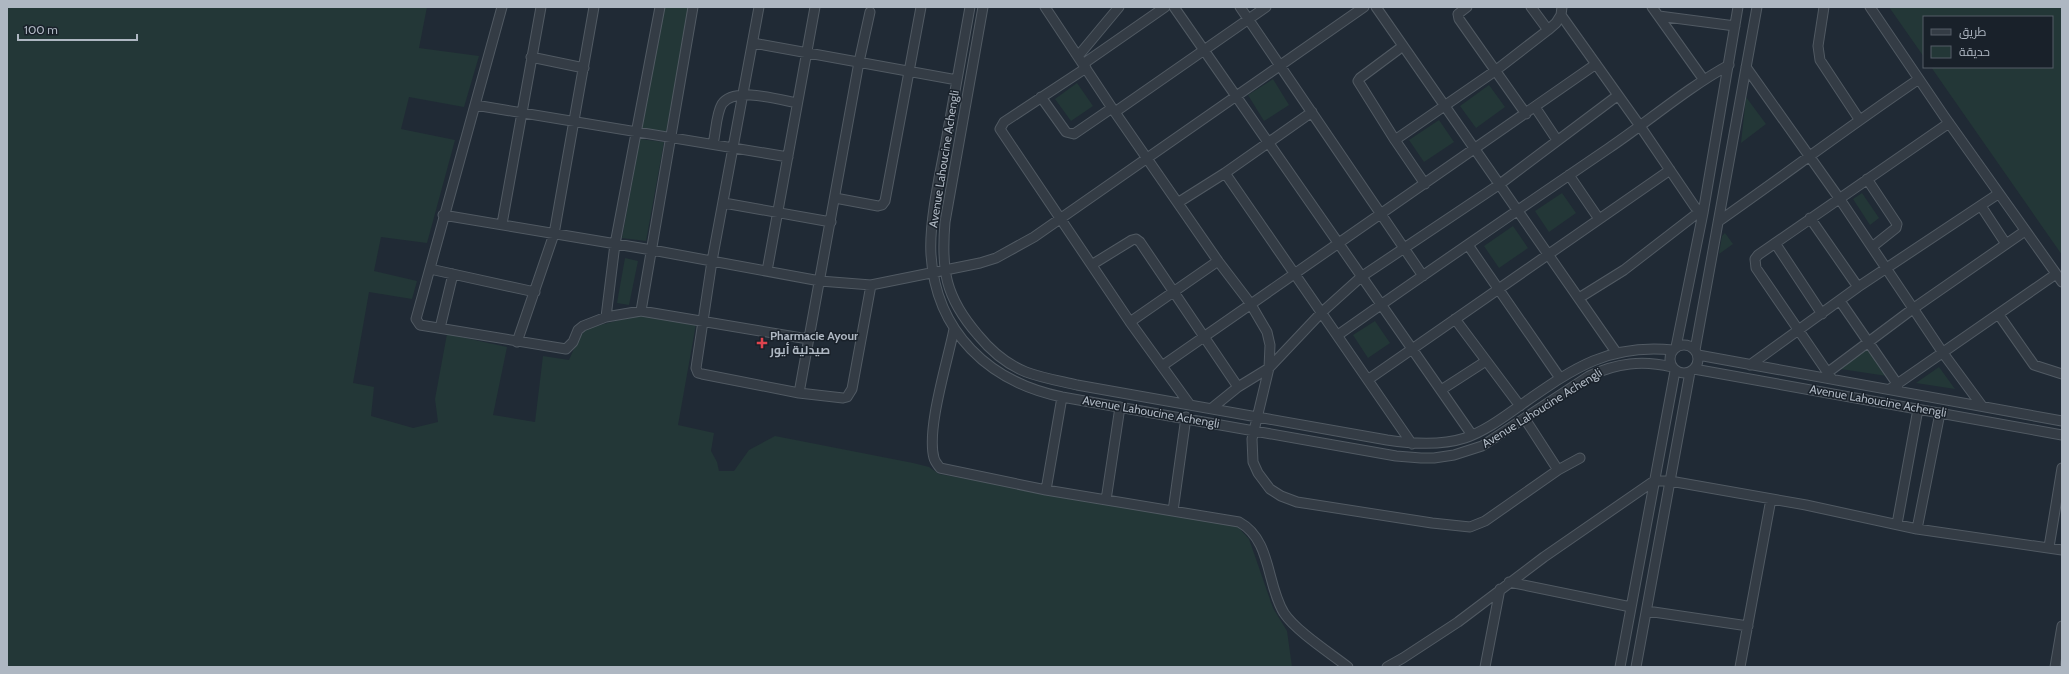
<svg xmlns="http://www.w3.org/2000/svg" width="2069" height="674" font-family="Cabin,Cairo,sans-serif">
	<rect width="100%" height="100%" fill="#202a35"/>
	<path fill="#233737" d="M7 7H427L419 48 479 56 464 107 409 97 401 129 455 140 427 243 381 237 374 271 417 281 412 299 369 292 353 383 374 387 371 416 413 428 438 422 435 399 447 334 507 347 493 415 535 422 543 356 569 360 579 337 588 328 644 314 696 324 678 425 714 433 711 451 717 462 719 471H734L749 450 775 436 913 463 929 467 939 474 1238 527 1249 539 1273 608 1287 631 1292 667H7Z
		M663 7H689L666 133 641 129Z
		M1889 7H2062V255L1931 67H2052V17H1924V57Z
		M1273 79 1289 105 1264 121 1248 95Z
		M1077 83 1093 106 1071 121 1055 99Z
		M1489 85 1505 107 1476 128 1460 106Z
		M1746 97 1766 124 1741 143Z
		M1439 120 1454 142 1424 162 1409 140Z
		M640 139 664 142 646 241 622 238Z
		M1562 193 1576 213 1549 232 1535 211Z
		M1862 193 1879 218 1870 225 1853 199Z
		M1513 226 1528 248 1499 268 1484 246Z
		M1725 233 1733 244 1719 254 1722 236Z
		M625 258 638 261 629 305 617 303Z
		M1375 321 1390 343 1368 358 1353 335Z
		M1865 346 1887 376 1834 368Z
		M1939 367 1955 389 1916 383Z"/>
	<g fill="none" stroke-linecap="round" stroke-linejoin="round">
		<defs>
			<path id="minor" d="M502 7 416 319 420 325 566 349 573 342 578 330 583 326 606 317 641 311 808 339
				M759 7 712 261 696 368 698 373 702 374 799 393 843 398 847 397 852 389 871 285
				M970 7C962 54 953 100 945 147 939 178 929 224 931 255 936 332 989 382 1062 397L1396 456 1421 458H1434L1454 455 1482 446 1589 376C1617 363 1642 360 1672 367
				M983 7 945 222C941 270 945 297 978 335 991 351 1006 364 1026 372 1042 378 1060 381 1077 385L1387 440C1413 444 1440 446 1465 438 1485 431 1501 419 1518 407 1570 371 1606 343 1673 350
				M1045 7 1112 108 1218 261 1250 303 1267 332 1270 345 1269 368 1252 439 1253 462 1258 473 1270 489 1281 496 1297 502 1432 523 1470 527 1485 521 1558 470 1580 458
				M1174 7 1472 435
				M1240 7 1423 276
				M1376 7 1616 352
				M1467 7 1458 14 1459 19 1526 114
				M1531 7 1548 30
				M1562 7 1561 15 1640 126 1695 207 1703 213
				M1652 7 1704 80
				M1824 7 1818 46 1820 60 1859 119
				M1870 7 1944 116 2062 282
				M1659 16 1735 26
				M753 43 957 80
				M1079 55 1119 7
				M531 57 584 68
				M1083 64 1165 7
				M1746 67 1839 198 1943 353 1982 406
				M1086 68 1004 122 1000 129 1130 322 1190 405
				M1041 97 1066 132 1074 134 1112 108
				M475 105 788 157
				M1535 107 1557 140
				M1115 112 1266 7
				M1395 140 1358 81 1360 78 1403 46
				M713 144C716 132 716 114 722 104 734 86 780 100 797 103
				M1225 173 1312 112
				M1569 175 1599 219
				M1867 179 1897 224 1896 228 1872 247
				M1425 184 1395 140 1495 71 1548 30 1556 23 1561 15
				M835 198 878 206 882 205 885 201 921 7
				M1179 202 1225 173 1412 444
				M724 203 831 222
				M1981 206 2006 244
				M443 215 652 250 820 281 871 285 980 263 996 258 1034 237 1364 7
				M1810 218 1858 287
				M1719 221C1786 174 1851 125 1919 79
				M502 224 541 7
				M1775 243 1822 314
				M1468 245 1560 378
				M1093 264 1132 240 1136 239 1140 242 1238 387
				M430 269 535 292
				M767 271 815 7
				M1579 298 1624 270 1699 212
				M1840 301 1898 385
				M641 311 693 7
				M1999 315 2034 365 2062 374
				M606 317 615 244 660 7
				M1455 319 1520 406
				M1130 322 1218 261
				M440 328 453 274
				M954 329C948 360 926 429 934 458 935 462 938 465 940 468L1046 490 1239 522C1272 540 1266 584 1284 613 1296 631 1330 653 1348 667
				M1338 335C1427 272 1518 210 1609 148 1649 121 1687 88 1729 65
				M517 342 554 234 594 7
				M1670 359a14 14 0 1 1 28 0a14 14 0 1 1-28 0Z
				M1676 347 1703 213 1738 7
				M1695 350 1757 7
				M1698 355 2062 421
				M1750 365 1858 287 1998 194
				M1162 366 1596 64
				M1694 369 2062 435
				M1827 373 1914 308 2025 231
				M1369 379 1670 170
				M1832 379 1756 268 1755 259 1758 255 1949 123
				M1890 389 2056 274
				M1441 390 1486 361
				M799 393 859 62 870 12
				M1212 408 1238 387 1269 368 1321 313 1361 277 1500 184 1617 96
				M1525 419 1558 470
				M1046 490 1062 397
				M1106 500 1120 407
				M1173 511 1186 417
				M1897 524 1918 409
				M1917 529 1940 413
				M2049 547 2062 468
				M1509 582 1631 607
				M1647 611 1748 626
				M1387 667 1403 658 1458 622 1544 557 1654 481H1670L1806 505 1917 529 2062 550
				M1485 667 1500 589
				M1620 667 1675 371
				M1636 667 1690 372
				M1740 667 1771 499
				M2055 667 2062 626"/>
		</defs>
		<use href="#minor" stroke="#515a63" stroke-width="11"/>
		<use href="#minor" stroke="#343c45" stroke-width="9"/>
	</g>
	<path fill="#e0444e" stroke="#19212a" stroke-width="1.5" d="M760 337h4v4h4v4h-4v4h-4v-4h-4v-4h4z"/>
	<g text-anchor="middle" stroke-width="3" stroke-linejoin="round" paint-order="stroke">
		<g font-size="12" fill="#aeb7c2" stroke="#19212a">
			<text transform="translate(944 159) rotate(-81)" y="4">Avenue Lahoucine Achengli</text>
			<text transform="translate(1878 401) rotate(10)" y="4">Avenue Lahoucine Achengli</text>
			<text transform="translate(1542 408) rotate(-32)" y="4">Avenue Lahoucine Achengli</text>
			<text transform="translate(1151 412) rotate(10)" y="4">Avenue Lahoucine Achengli</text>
		</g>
		<g font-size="12" font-weight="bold" fill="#aeb7c2" stroke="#19212a" text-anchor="start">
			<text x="770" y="340">Pharmacie Ayour<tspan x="770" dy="14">صيدلية أيور</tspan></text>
		</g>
	</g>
	<rect width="2069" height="674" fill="none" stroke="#aeb7c2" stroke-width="16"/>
	<rect x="1923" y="16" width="130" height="52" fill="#19212a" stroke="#555d67"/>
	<rect x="1931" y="29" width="20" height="6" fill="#343c45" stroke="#555d67"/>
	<text x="1959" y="36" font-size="12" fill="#aeb7c2">طريق</text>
	<rect x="1931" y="46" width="20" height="12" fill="#233737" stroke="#555d67"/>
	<text x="1959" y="56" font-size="12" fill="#aeb7c2">حديقة</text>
	<path d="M18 34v6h119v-6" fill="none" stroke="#aeb7c2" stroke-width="2"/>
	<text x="24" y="34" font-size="12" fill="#aeb7c2" stroke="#19212a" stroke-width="3" paint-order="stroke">100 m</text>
</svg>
